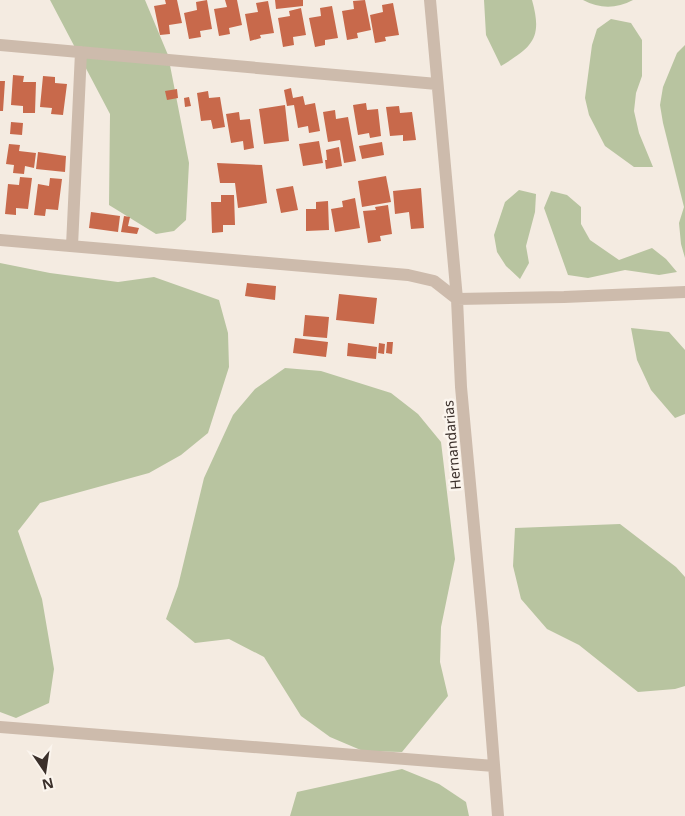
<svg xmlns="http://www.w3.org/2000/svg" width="685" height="816" font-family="'Noto Sans',sans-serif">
	<rect width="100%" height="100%" fill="#f4ebe1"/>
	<path fill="#b8c4a0" d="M50 0H145L168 55 189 163 186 220 174 231 156 234 109 205 110 114Z
		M484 0H532C543 39 532 47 501 66L486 35Z
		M583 0H633C616 9 600 9 583 0Z
		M611 19 631 23 642 40V76L636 93 634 111 639 133 653 167H634L605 146 589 115 585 98 592 45 597 29Z
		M685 45V258L681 244 679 223 684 207 663 123 660 105 663 87 677 53Z
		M519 190 536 194 535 212 526 246 529 263 520 279 506 266 497 252 494 235 505 202Z
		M551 191 567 195 581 207V224L590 240 619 260 652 248 666 259 677 272 659 275 625 270 588 278 568 275 544 208Z
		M0 263 50 273 118 282 154 277 219 300 228 333 229 367 208 433 181 455 149 473 40 503 18 531 42 599 54 669 49 703 16 718 0 712Z
		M631 328 669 332 685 350V414L675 418 651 390 637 360Z
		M285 368 321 371 391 393 418 414 441 442 455 559 441 627 440 662 448 696 402 752 363 751 330 737 301 716 264 657 229 639 195 643 166 619 178 586 204 478 233 415 255 389Z
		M620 524 676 567 685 577V686L675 689 638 692 579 645 547 629 521 599 513 566 515 528Z
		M402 769 439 784 466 802 469 816H290L297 792Z"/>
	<path fill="#c8694b" d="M165 0H177L182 23 169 25 170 34 160 35 154 6 166 4Z
		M207 0 212 29 200 31 201 37 189 39 184 13 197 10 196 2Z
		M225 0H237L242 25 229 28 230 34 219 36 214 9 227 7Z
		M275 0H303V6L276 9Z
		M365 0 371 30 357 33 358 38 347 40 342 11 354 9 353 1Z
		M268 1 274 33 260 35 261 38 250 41 245 14 258 12 256 3Z
		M393 3 399 35 385 37 386 41 375 43 370 15 383 12 382 5Z
		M332 6 338 38 325 40V45L315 47 309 18 321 16 320 8Z
		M301 8 306 35 293 37 294 45 283 47 278 18 290 16 289 11Z
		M13 75 24 76 23 82H36L35 113H23V106L11 105Z
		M43 76 55 77V83L67 84 63 115 51 114 52 108 40 107Z
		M0 81H5L3 111H0Z
		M291 88 293 98 303 96 305 105 315 103 320 131 309 133 308 126 298 128 294 105 287 106 284 90Z
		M177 89 178 98 167 100 165 91Z
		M208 91 209 98 220 97 225 127 213 129 211 120 201 121 197 93Z
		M189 97 191 106 185 107 184 98Z
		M366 103 367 110 378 109 381 136 370 138 369 133 358 135 353 105Z
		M285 105 289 141 264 144 259 109Z
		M399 106 400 113 412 112 416 140 403 141V135L390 136 386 107Z
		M335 110 336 119 348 117 356 161 344 163 340 140 328 142 323 112Z
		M239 112 240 120 250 119 254 148 244 150 243 141 231 143 226 114Z
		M11 122 23 123 22 135 10 134Z
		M319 141 323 163 303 166 299 144Z
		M382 142 384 155 362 159 359 146Z
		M9 144 20 145 19 151 36 153 34 168 25 166 24 174 13 173 14 165 6 164Z
		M339 147 342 166 326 169 325 160H327L326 150Z
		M38 152 66 156 65 172 36 169Z
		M217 163 262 165 267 203 238 208 235 183H220Z
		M386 176 391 202 362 207 358 181Z
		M20 177 32 178 28 209 16 208V215L5 214 8 184 19 185Z
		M50 178 62 179 58 210 46 209 45 216 34 215 38 184 49 186Z
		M293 186 298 210 281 213 276 189Z
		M421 188 424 228 411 229 409 212 395 214 393 191Z
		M221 195H234L235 225H223V232L212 233 211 202H221Z
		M355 198 360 228 335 232 331 209 343 207 342 201Z
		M328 201 329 230 306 231V209H316V202Z
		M388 205 392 234 380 236 381 241 368 243 363 211 376 210 375 207Z
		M91 212 120 216 118 232 89 228Z
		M124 216 130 217 128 226 139 228 137 234 121 232Z
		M247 283 276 286 275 300 245 296Z
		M339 294 377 298 374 324 336 320Z
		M305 315 329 317 327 338 303 336Z
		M295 338 328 342 326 357 293 353Z
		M387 342H393L392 354 386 353Z
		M348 343 377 347 376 359 347 356Z
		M379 343 385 344 384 354 378 353Z"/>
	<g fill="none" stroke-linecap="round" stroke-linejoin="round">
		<path stroke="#cdbbac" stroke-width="12" d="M430 0 457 299
			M0 45 437 84
			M0 240 408 275 434 281 457 299
			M72 246 81 52
			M0 727 494 766
			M498 816 483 624 461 387 457 299 564 297 685 292"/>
	</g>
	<g text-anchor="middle" stroke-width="5" stroke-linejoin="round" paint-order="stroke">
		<g font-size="14" fill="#3b302b" stroke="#fbf5ee">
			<text transform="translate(452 445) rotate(-95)" y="5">Hernandarias</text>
		</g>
	</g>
	<g transform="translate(45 771) rotate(167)" stroke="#fbf5ee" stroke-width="4" paint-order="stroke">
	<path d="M0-4L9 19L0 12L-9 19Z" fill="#3b302b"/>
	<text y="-8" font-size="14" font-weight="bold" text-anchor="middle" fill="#3b302b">N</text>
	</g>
</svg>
